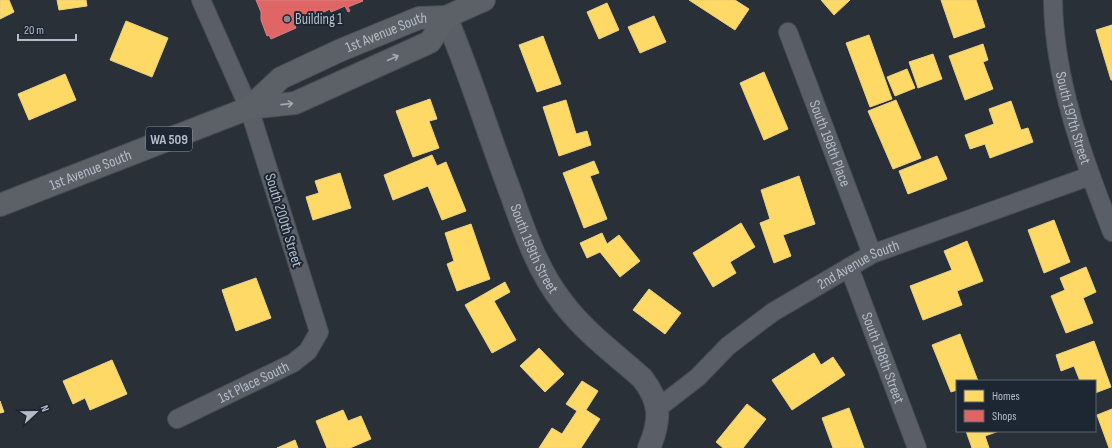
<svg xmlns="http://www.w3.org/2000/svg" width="1112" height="448" font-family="'Sofia Sans Condensed',sans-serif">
	<rect width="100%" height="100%" fill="#2a3038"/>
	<path fill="#ffd966" stroke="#e8d084" d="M0 0H9L14 12 0 19Z
		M57 0H86L87 6 59 10Z
		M689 0H735L749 9 735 30Z
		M821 0H850L834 15Z
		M941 0H976L985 27 954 38Z
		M607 3 619 30 599 39 587 12Z
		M654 16 666 42 640 53 628 27Z
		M126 21 168 38 152 77 110 60Z
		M1112 25V80H1111L1096 30Z
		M869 35 892 99 870 107 846 43Z
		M543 36 561 84 537 92 519 45Z
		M983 44 988 60 983 62 993 89 965 100 949 56Z
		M933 54 942 79 918 88 909 62Z
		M907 69 915 88 895 96 887 77Z
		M764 72 788 129 764 140 740 83Z
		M65 74 76 100 29 120 18 94Z
		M430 99 437 119 429 121 439 148 413 157 396 111Z
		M566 100 576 134 587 131 591 145 559 156 543 107Z
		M896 100 921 158 893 169 868 111Z
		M1011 101 1021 130 1028 128 1033 142 990 158 985 144 970 149 965 135 994 124 989 109Z
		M432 155 437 166 446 162 466 211 442 220 428 186 393 200 384 175Z
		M937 156 947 179 908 194 899 171Z
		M594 161 599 173 590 176 607 219 584 228 563 173Z
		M340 173 351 208 313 220 306 197 319 193 315 181Z
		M799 176 815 224 783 235 791 256 774 263 760 223 770 219 761 190Z
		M1054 220 1070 262 1044 273 1028 230Z
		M741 223 755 247 730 262 736 273 713 287 693 253Z
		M471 224 490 279 457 291 447 264 454 261 445 233Z
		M602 233 607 244 619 235 640 261 620 277 600 252 587 258 580 243Z
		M967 241 983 281 957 291 962 305 923 320 910 286 952 270 944 251Z
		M1086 267 1096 292 1083 298 1093 323 1066 333 1051 296 1065 290 1060 278Z
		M256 278 271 318 236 331 222 290Z
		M505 282 510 292 494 301 516 340 492 353 465 305Z
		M649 289 681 313 665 334 633 310Z
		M960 334 978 381H957V390L951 392 932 345Z
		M1094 341 1111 387 1095 393V381H1080L1074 366 1061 371 1056 355Z
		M539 348 564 374 545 392 520 366Z
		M814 353 821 365 833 357 845 375 792 410 772 380Z
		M112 360 127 394 90 410 85 398 73 404 63 381Z
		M582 381 598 391 586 410 600 419 581 448H539L552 428 562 434 577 411 566 404Z
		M0 401 4 412 0 413Z
		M747 404 766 419 743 448H723L716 442Z
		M849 408 864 448H833L822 418Z
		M1112 409V448H1109L1097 415Z
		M343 410 348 421 361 416 371 439 350 448H327L316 421Z
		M966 431H999L985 436 989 448H972Z
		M295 440 298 448H277Z"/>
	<path fill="#e06666" stroke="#d38084" d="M256 0H362L363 1 348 7 350 11 348 12 345 6 331 12 330 9 295 26 296 28 271 39 269 35 267 36 261 20V12Z"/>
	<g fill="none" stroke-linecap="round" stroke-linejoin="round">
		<defs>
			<g id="minor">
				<path id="s1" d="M1053 0C1054 80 1083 158 1112 232"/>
				<path id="s2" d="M788 32 872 254"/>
				<path id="s3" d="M849 267 917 448"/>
				<path id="s4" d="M658 408 698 377 728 346 773 312 872 254 1090 176"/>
				<path id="s5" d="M177 419 293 363 308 351 319 332 249 108 201 0"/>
			</g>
			<g id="tertiary">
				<path id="s6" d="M446 17C470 74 488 133 510 191 524 230 537 270 563 303 585 332 615 354 642 378 661 402 661 420 649 448"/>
			</g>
			<g id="primary">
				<path id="s7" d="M249 108 281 78 341 50 419 18 446 17 484 0"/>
				<path id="s8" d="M0 205 249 108 295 103 430 42 446 17"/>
			</g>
		</defs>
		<use href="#minor" stroke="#484c53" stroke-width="20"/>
		<use href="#tertiary" stroke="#484c53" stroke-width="24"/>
		<use href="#primary" stroke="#484c55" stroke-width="24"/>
		<use href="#minor" stroke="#5a5e66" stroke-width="18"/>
		<use href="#tertiary" stroke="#5a5e66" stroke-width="22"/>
		<use href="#primary" stroke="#5c6168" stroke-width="22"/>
	</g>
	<defs><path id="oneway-shaft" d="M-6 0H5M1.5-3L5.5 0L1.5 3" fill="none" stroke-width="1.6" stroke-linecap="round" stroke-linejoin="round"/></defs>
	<g stroke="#a2aab6">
		<use href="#oneway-shaft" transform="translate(393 58) rotate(-24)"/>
		<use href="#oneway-shaft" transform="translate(287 104) rotate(-6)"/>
	</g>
	<circle fill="#848b96" stroke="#1d2633" stroke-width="1.5" cx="287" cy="19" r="4"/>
	<g text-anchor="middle" stroke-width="4" stroke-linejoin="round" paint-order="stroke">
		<rect fill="#1d2633" stroke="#878f9c" stroke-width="1" x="146" y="127" width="46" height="24" rx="3"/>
		<g font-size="14" font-weight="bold" fill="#b4bcc9">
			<text x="169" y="144">WA 509</text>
		</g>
		<g font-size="15" fill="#b4bcc9" stroke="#1d2633" text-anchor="start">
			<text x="295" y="24">Building 1</text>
		</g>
		<g font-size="15" fill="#b4bcc9" stroke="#1d2633">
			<text dy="5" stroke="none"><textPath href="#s7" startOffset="159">1st Avenue South</textPath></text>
			<text dy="5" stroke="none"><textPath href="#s1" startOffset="120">South 197th Street</textPath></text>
			<text dy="5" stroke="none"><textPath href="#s2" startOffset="119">South 198th Place</textPath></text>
			<text dy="5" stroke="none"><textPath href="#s8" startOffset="97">1st Avenue South</textPath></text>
			<text transform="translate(284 220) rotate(73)" y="5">South 200th Street</text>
			<text dy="5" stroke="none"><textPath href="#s6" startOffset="248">South 199th Street</textPath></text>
			<text dy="5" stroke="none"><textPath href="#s4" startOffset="248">2nd Avenue South</textPath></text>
			<text dy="5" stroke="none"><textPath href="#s3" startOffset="97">South 198th Street</textPath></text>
			<text dy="5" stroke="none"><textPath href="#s5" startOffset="85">1st Place South</textPath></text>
		</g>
	</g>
	<rect x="956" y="380" width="140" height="52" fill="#1d2633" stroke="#59626f"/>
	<rect x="964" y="390" width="20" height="12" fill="#ffd966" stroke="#59626f"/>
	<text x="992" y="400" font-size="12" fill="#b4bcc9">Homes</text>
	<rect x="964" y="410" width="20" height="12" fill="#e06666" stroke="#59626f"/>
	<text x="992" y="420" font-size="12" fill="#b4bcc9">Shops</text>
	<g transform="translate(36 412) rotate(68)" stroke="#1d2633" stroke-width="3" paint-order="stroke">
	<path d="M0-3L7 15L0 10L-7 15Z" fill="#b4bcc9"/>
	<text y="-6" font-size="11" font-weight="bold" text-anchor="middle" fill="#b4bcc9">N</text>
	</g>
	<path d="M18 34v6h58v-6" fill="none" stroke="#b4bcc9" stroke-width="2"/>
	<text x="24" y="34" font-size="12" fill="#b4bcc9" stroke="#1d2633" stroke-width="3" paint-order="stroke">20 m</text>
</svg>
